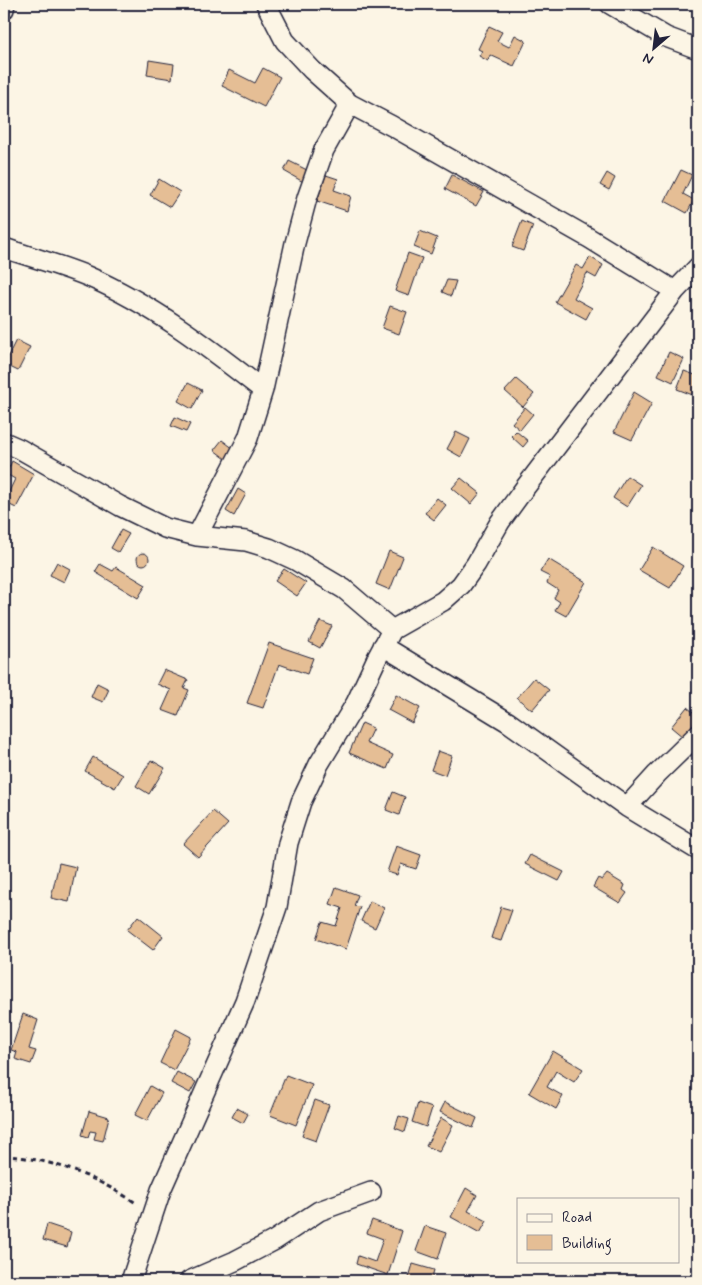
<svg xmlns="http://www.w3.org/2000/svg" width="702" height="1285" font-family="Mynerve,sans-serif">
	<rect width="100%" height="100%" fill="#fcf5e5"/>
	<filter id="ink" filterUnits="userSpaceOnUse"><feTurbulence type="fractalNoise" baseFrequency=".02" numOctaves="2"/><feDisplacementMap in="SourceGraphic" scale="10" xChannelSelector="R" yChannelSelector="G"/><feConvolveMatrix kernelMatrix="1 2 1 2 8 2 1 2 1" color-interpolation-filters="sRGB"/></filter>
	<g filter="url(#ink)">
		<path fill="#e5be95" stroke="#22223b" d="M489 26 502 32 497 41 509 47 515 35 526 41 514 66 490 55 488 61 479 56 482 51 478 49Z
			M149 60 174 64 172 79 147 75Z
			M263 68 280 77 264 107 222 86 229 70 255 83Z
			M289 161 311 172 305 183 284 171Z
			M681 170 692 175 683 194 694 200 687 213 665 201Z
			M607 173 615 178 609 190 600 185Z
			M326 175 338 179 334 190 351 196 347 211 317 201Z
			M452 175 484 192 476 206 445 189Z
			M159 179 180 192 170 207 150 195Z
			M522 221 533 226 523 251 512 247Z
			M420 231 437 238 431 254 414 247Z
			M408 253 422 258 409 296 395 291Z
			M590 257 603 265 596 278 587 273 574 298 592 308 586 319 555 302 576 265 583 269Z
			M447 280 456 281 451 296 442 292Z
			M390 306 407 312 399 334 382 328Z
			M16 340 30 347 18 371 4 364Z
			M669 352 684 359 673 382 658 375Z
			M684 371 698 376V397L677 389Z
			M516 379 534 394 523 407 505 391Z
			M188 383 202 390 192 409 178 401Z
			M634 392 652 403 632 440 614 432Z
			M525 407 533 414 520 430 512 423Z
			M175 417 190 424 186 432 171 426Z
			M516 431 528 441 523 447 511 436Z
			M456 432 470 439 461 457 447 449Z
			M222 440 238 452 230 462 214 450Z
			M12 461 34 474 16 508 4 502 15 479 6 474Z
			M627 476 641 485 627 507 613 498Z
			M461 478 480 493 471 504 452 488Z
			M238 489 246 494 234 516 226 511Z
			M437 498 446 505 434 520 425 513Z
			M121 530 129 534 118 552 111 548Z
			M653 547 683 566 670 588 639 570Z
			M389 551 403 557 390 590 376 584Z
			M137 559a6 6 0 1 1 12 0a6 6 0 1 1-12 0Z
			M548 559 586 582 566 616 555 610 560 602 554 598 558 590 547 583 550 577 540 572Z
			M57 562 70 569 64 582 50 575Z
			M100 564 113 571 116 567 146 585 138 598 95 572Z
			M284 569 306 583 297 596 275 581Z
			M320 621 332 626 320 648 309 642Z
			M269 643 313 658 307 674 279 664 263 708 247 703Z
			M164 670 188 680 184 688 189 690 178 716 162 710 171 690 157 684Z
			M534 678 549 690 532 710 517 698Z
			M97 683 109 689 103 702 91 697Z
			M396 695 420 708 412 723 388 710Z
			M687 707 698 716V718L683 737 671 727Z
			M362 723 373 728 366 743 393 755 387 769 349 753Z
			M438 751 452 756 445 775 431 770Z
			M93 757 123 775 115 788 85 771Z
			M151 760 165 768 149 794 136 786Z
			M393 792 405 797 399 815 386 810Z
			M213 811 228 824 198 857 183 844Z
			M396 846 421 855 416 869 401 864 397 875 387 872Z
			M530 855 564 872 559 881 525 864Z
			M59 863 76 867 69 902 51 898Z
			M607 874 625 885 623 890 627 893 620 903 593 887 598 878 602 880Z
			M336 887 358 895 354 906 360 907 346 949 316 939 322 922 336 926 342 908 330 904Z
			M370 901 384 908 375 928 361 921Z
			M501 907 512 910 501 941 491 938Z
			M138 916 163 936 153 950 127 930Z
			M23 1014 38 1020 29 1049 36 1051 31 1064 15 1059 17 1052 11 1050Z
			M176 1029 191 1037 174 1070 160 1063Z
			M553 1051 583 1069 574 1082 556 1071 547 1087 563 1096 556 1109 529 1093Z
			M177 1072 196 1082 190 1093 171 1083Z
			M286 1075 312 1085 296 1125 270 1115Z
			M150 1086 162 1093 147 1121 135 1115Z
			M315 1100 329 1105 316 1141 302 1136Z
			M445 1102 477 1118 473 1128 440 1112Z
			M418 1103 432 1108 426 1127 412 1122Z
			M237 1108 248 1114 243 1123 232 1117Z
			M89 1111 109 1117 103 1141 94 1139 96 1132 90 1131 88 1137 82 1135Z
			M399 1116 409 1119 405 1132 395 1128Z
			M441 1118 453 1125 439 1152 426 1146Z
			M466 1188 477 1195 468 1211 487 1221 480 1233 451 1217Z
			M372 1220 402 1231 388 1275 356 1264 358 1256 375 1262 383 1239 367 1233Z
			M47 1224 71 1232 67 1247 43 1240Z
			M425 1226 446 1233 438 1259 416 1251Z
			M413 1264 434 1270 431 1281H408Z"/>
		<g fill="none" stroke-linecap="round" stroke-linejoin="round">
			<defs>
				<path id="minor" d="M266 4 285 41 312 70 350 104 392 126 589 238 675 291
					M610 4 666 37 698 49
					M4 9 5 4
					M4 248C31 257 60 265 87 276 152 304 208 347 263 390
					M4 442 20 449 120 506 165 528 197 536 246 541 269 548 295 560 344 589 392 630
					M197 536 248 438 263 390 295 243 307 198 324 150 350 104
					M383 646 508 722 627 807 698 850
					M627 807 657 774 698 734
					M131 1281 161 1190 245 1001 277 907 288 843 301 802 319 764 356 703 377 658 392 630 443 601 461 585 476 564 500 522 524 489 675 291 698 267
					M189 1281 235 1261 275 1240 319 1211 371 1192"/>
			</defs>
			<use href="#minor" stroke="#22223b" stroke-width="22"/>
			<path stroke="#22223b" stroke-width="3" stroke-dasharray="5 4" stroke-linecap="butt" d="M4 877 8 876
				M4 1156C52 1158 96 1177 136 1203"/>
			<use href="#minor" stroke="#fcf5e5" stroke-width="19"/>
		</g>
	</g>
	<rect width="702" height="1285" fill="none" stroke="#fcf5e5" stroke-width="20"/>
	<rect x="10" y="10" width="682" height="1265" fill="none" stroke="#22223b" stroke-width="2" filter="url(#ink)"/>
	<rect x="517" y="1198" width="162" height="65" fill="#fcf5e5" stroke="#a5a1a1"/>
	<rect x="527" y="1214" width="25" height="8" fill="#fcf5e5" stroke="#a5a1a1"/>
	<text x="562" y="1222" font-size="15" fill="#22223b">Road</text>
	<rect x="527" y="1235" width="25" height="15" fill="#e5be95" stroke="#a5a1a1"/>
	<text x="562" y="1248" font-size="15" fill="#22223b">Building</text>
	<g transform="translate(654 48) rotate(208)" stroke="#fcf5e5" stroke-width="4" paint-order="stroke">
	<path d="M0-4L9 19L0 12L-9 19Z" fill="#22223b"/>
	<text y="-8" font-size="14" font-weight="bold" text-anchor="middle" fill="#22223b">N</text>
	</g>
</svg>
